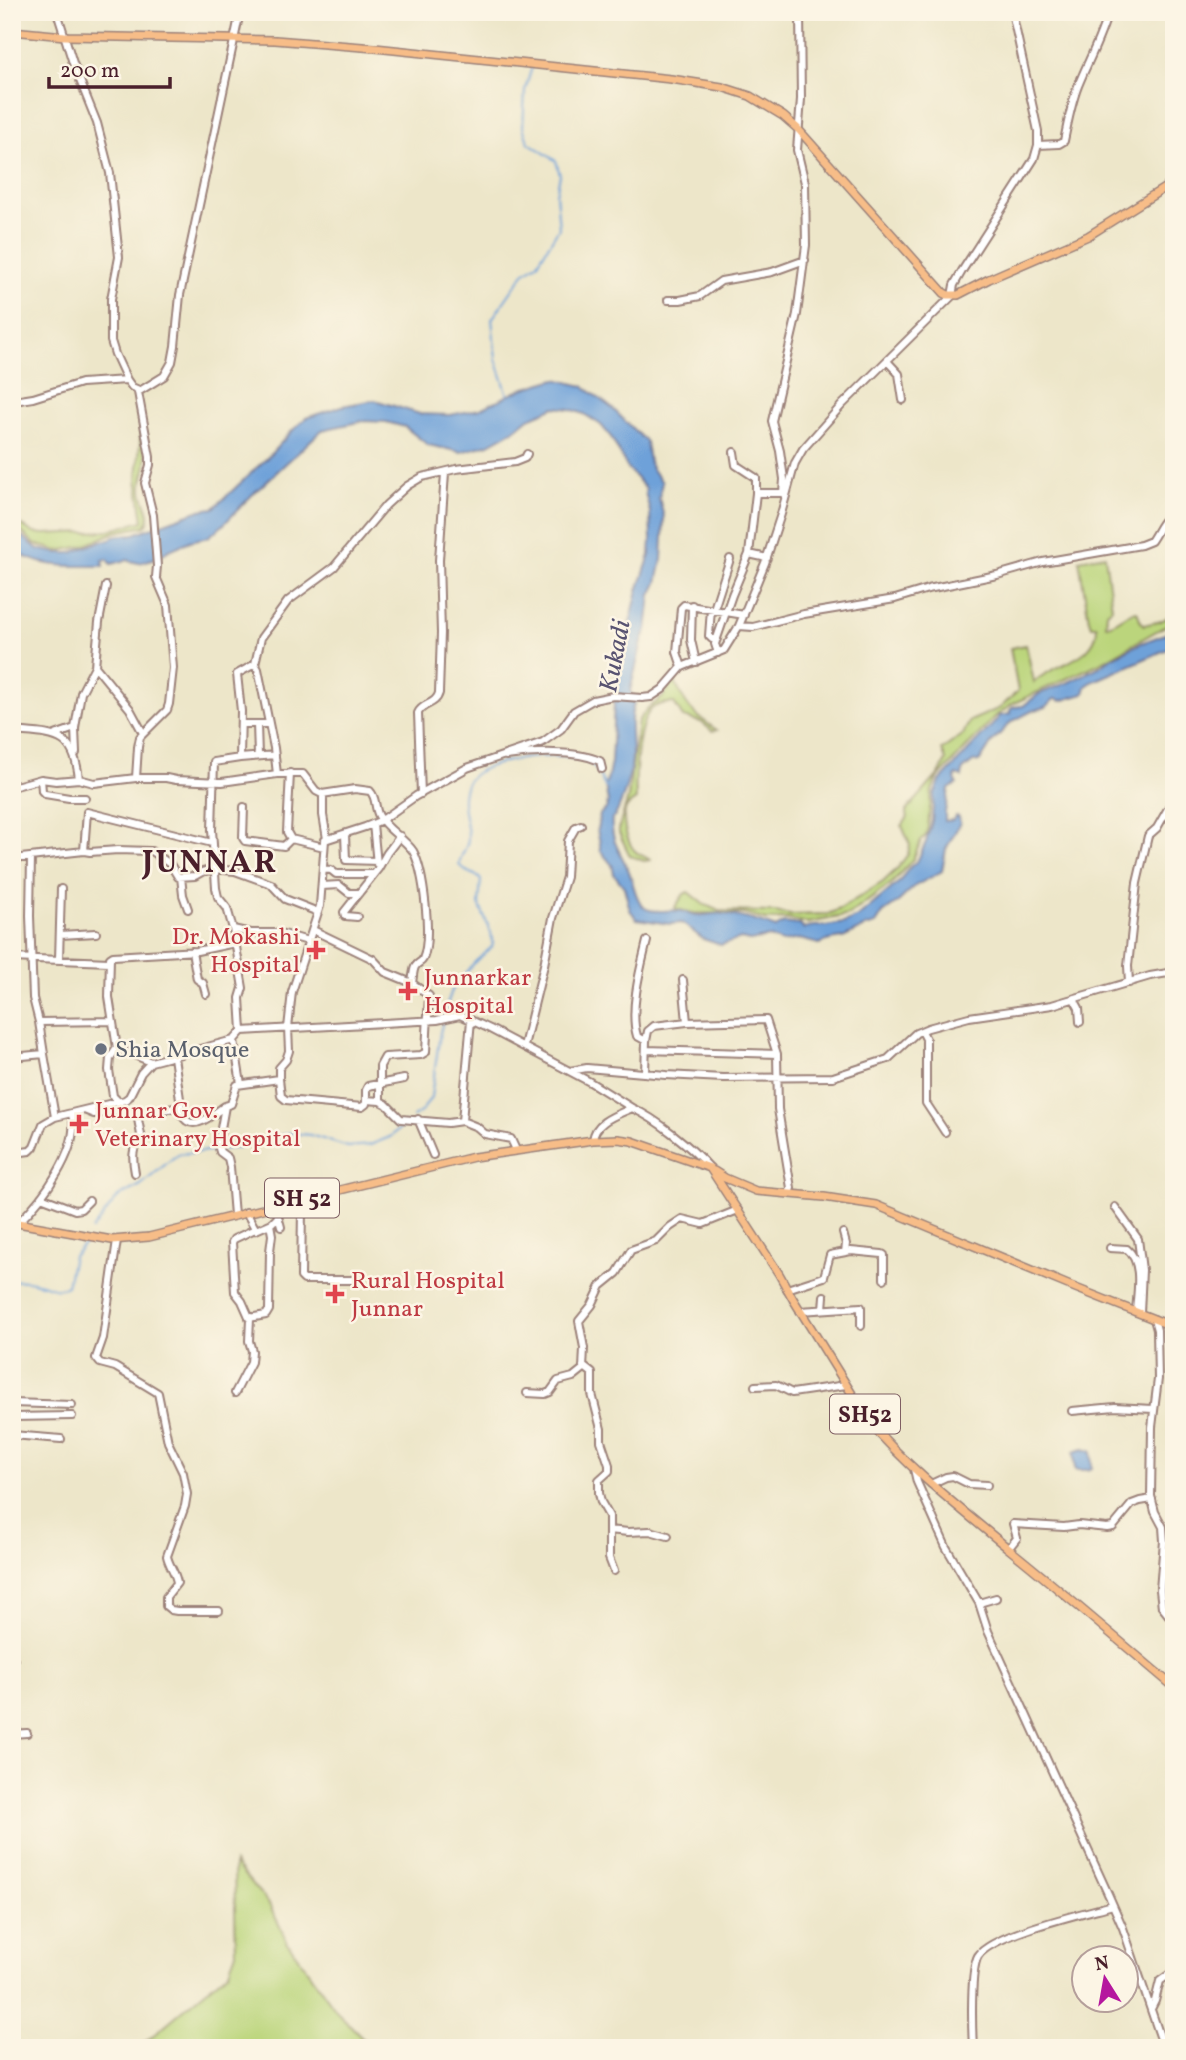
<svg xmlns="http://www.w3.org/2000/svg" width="1186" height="2060" font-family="Vollkorn,serif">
	<rect width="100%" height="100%" fill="#fcf5e5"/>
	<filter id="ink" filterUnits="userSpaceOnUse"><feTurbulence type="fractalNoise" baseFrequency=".0143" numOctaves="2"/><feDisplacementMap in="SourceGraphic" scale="14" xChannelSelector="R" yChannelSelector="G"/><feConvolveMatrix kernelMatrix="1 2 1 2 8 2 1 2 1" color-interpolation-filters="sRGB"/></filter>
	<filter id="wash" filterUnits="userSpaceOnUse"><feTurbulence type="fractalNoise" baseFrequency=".00686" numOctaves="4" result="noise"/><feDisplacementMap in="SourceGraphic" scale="28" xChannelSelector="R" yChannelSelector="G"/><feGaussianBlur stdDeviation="1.57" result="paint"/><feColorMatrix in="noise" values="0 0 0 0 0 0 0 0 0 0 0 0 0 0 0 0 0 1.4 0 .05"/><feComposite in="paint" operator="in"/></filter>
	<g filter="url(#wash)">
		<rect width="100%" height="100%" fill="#ede6c9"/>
		<path fill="#bbd57b" stroke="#827a53" stroke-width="2" d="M141 431C145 439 147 454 146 464 145 473 140 481 142 491 143 504 155 515 145 526L115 532 84 546 58 551 35 544 12 523V519L34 533 45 534 107 531 143 521 137 479Z
			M1105 555 1112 608 1107 612 1106 625C1118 624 1126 612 1137 611L1141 622 1144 625 1161 621 1174 614V621L1100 663 1014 703 996 716 936 780 932 791 927 834 921 841 913 859 892 883 849 915 808 923 786 919 766 920 744 914 694 913 676 909 675 907 684 894 688 892 703 904 719 911 775 912 790 915 828 914 840 909 883 882 897 869 908 854 910 845 902 826 908 817 906 811 940 773 946 760 942 750 963 734 970 721 1000 708 1018 691 1010 648 1026 645 1034 682C1054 663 1098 660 1097 626H1091L1089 620 1079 560Z
			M674 679C684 706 693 714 717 730L712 731 701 722 683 717 674 703C666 703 654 704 649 712 636 730 635 777 636 800 633 802 629 804 627 807 620 818 627 843 635 851 640 856 646 856 650 860L644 861 630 856 619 833V827L628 798 638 721 648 708 662 698Z
			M234 1863 269 1904 288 1943 339 2014 373 2048H138L229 1971 236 1952Z"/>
		<path fill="#6ea1d9" stroke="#5c6082" stroke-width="2" d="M556 379 583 386 613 409 646 442 649 462 653 471 662 482 659 498 664 517 662 559 657 583 651 595 647 630 643 638 630 691 635 701C628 717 632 738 632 756 632 771 622 803 615 816L612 818C610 839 619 850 628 869 633 880 635 900 645 908 653 914 671 909 682 911 687 912 692 915 698 915 707 916 716 912 725 914 742 917 759 921 776 928L784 923 800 925 804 929 813 926H825L844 923 858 917 899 882 909 868 918 860 926 842 932 821 934 795 940 781 997 720 999 716 1010 714V710L1014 707 1023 706 1039 694 1069 682 1099 667 1113 657 1139 644 1165 634 1174 628V646L1092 682 1086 686 1084 694 1060 701 1058 699H1054L1046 707 1032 711 1011 722 992 742 980 761 973 762 963 770 962 777 956 775 955 779 957 784 949 789 945 812V821L953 820 956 816 959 817 960 823 946 849 942 871 915 886 897 903 883 913 876 924 865 927 843 938 830 940 819 944 799 939 782 942 770 937 750 941 741 939 721 945 703 939 682 923 670 924 637 919 630 910 624 887 614 874 612 865 600 850V843L597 830 600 814 606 809 608 802 605 785 608 778 611 762 615 685 637 594 650 555 651 539 650 512 645 492 646 489 628 469 611 437 601 425 584 414 570 409 555 407 529 418 516 429 489 444 461 452 428 445 405 427 386 422 363 421 322 430 253 494 222 526 208 537 190 541 167 551 161 556 143 562 138 563 127 560 111 564 108 559 103 560 104 566C74 566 35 569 12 548V532L23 537 38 549 57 553H71L101 541 109 540 114 536 134 534 200 510 214 508 267 458 293 430 306 418 342 406 375 400 420 414 450 415 480 409 522 389Z
			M1083 1449 1091 1451 1092 1468 1088 1470H1075L1074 1452Z"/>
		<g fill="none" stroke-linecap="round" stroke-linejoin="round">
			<path stroke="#6ea1d9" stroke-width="2" d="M508 395 496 359 492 319 524 273 537 264 559 228 556 194 560 175 556 161 528 142 523 127 525 90 532 67
				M413 1117 422 1111 431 1097 440 1033 446 1008 452 990 474 963 492 947 493 943 491 933 479 904 481 880 477 876 466 871 459 865C460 855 467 849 468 840 469 821 456 800 468 781 483 757 571 749 592 765 599 770 601 781 606 788
				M92 1230 118 1197 141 1185 173 1158 180 1154 235 1148 289 1133 310 1135 348 1147 370 1145 390 1137 406 1123
				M12 1281C20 1280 30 1281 37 1283 49 1285 55 1292 67 1286L73 1256 87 1241"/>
		</g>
	</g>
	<g filter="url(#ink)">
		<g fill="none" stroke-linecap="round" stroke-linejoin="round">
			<defs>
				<path id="minor" d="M57 12 73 63 97 123 110 173 119 257 111 299V341L115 354 127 380 132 387 139 390
					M1038 145 1059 144 1064 141C1068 122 1071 104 1078 86 1088 61 1101 38 1108 12
					M668 300H680L700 296 721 281 772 272 805 260
					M887 361 899 374 903 400
					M14 401 33 398 81 383 127 380
					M734 452 736 465 756 478V493
					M783 493 784 479 780 451 772 421 797 314 806 245 805 183 797 150 801 99 800 12
					M749 554 756 493H784
					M692 605 691 640 696 662
					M711 609 709 636 712 639H717
					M714 609 730 559
					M739 626 753 627 804 614 895 599 928 589 997 575 1043 562 1141 545 1151 541C1159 530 1161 519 1174 513
					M718 653 715 644 732 595 749 554 767 558
					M255 664 258 669 274 748 277 774
					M95 666 99 622 106 586
					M682 667 677 652 681 608 684 605 744 615
					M241 724H269
					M257 724 258 756
					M75 728 76 753
					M12 731C54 735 74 731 79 779L94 783 136 778H166L176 780 222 782 277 774H303L316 791 322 794 355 789 370 791C377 798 374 807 379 816 386 829 404 838 413 851 424 871 432 938 423 959 421 963 418 962 415 967 413 971 413 978 412 983
					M55 735 75 728 81 693 95 666 130 709 143 733
					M506 756C533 752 575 750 600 761L602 769
					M240 758 275 755
					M290 773 287 832 291 839 324 847
					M136 778 138 747 140 737 167 710 169 704 173 668 168 605 156 577 157 566 153 515 145 483 150 465V457L138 392 164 376 172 362 175 346 180 295 240 12
					M79 779 56 781 41 779 42 791 45 794 69 798H85
					M12 787 41 779
					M421 794 418 713C422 703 436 705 439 693L441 633 439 560 445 473
					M323 795V815L327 839
					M244 807 243 838 245 841 284 846 291 839
					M373 824 377 864
					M345 834 346 860 377 861
					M84 851 87 812 212 843
					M31 857 30 916 33 998 39 1022 44 1054
					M12 859 84 851 90 852 118 850 151 851 170 864 178 877 195 876 202 872 214 869 235 871 271 884 285 899 318 912
					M323 869 331 870 336 874H372
					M181 877 183 895 188 909
					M322 886 339 885 349 893H359
					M357 917 345 916 344 912 378 869 387 853 400 836
					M233 929 251 933H280L308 941
					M313 930 373 959 385 972 412 983 429 996 426 1052 421 1055 385 1057 380 1066V1101L366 1100
					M60 935 96 933
					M192 951 197 979 203 983 206 994
					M12 958 109 962
					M59 959 61 889
					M683 980 687 1022
					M1129 983 1128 966 1137 883 1148 836 1157 828 1174 798
					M1074 999 1079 1008 1080 1022
					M471 1020 462 1121 477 1127 485 1134 511 1139 516 1150
					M39 1022 112 1021
					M242 1031 240 998 243 988 233 929 227 908 218 897 216 888 212 830 214 762 240 758 241 711 237 674 255 664 261 638 288 601 334 567 386 505 407 486 422 477 456 469 515 462 525 458 527 454
					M922 1031 926 1039V1103L945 1132
					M234 1040 241 1084
					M646 1041 648 1031 654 1026 687 1022 766 1020 777 1054 778 1109 791 1188 789 1194
					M524 1046 544 965 553 918 566 877 568 841 576 827 581 825
					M117 1048 110 1058 109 1070 113 1096 119 1102 121 1111
					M646 1050 777 1054
					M12 1057 44 1054 55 1117 125 1100 129 1097 141 1073 151 1062 226 1042 234 1040 242 1031 437 1020 460 1015 490 1029 590 1082 632 1108
					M174 1057 181 1106 179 1111
					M151 1062 117 1048 109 997 110 958 113 956 197 951 235 943
					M570 1071 587 1068 666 1075 723 1078 833 1077 888 1059 916 1033 928 1028 969 1017 1052 1005 1150 976 1174 972
					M645 1073 646 1041 637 1036C629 1010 641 966 647 941
					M279 1079 281 1096 286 1100 362 1107 366 1104V1090L368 1086 404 1079
					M380 1101 386 1104 401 1119 448 1123 462 1121
					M84 1110 94 1114 121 1111 137 1114 175 1108C180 1111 182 1117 187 1121 198 1129 216 1112 225 1106
					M418 1119 433 1155
					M593 1140C595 1121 617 1115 632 1108 657 1119 691 1147 710 1168
					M12 1149 22 1152 30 1151 34 1147 43 1124 55 1117
					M135 1173C132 1158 132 1148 141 1135L137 1114
					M41 1197 75 1210 81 1209 89 1201
					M301 1199 302 1209 301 1277 304 1280H355
					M275 1205 281 1227
					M1115 1207 1138 1239 1142 1270 1140 1313
					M246 1212 256 1230 272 1223 278 1217
					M234 1215 230 1167 228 1158 220 1152 218 1145 225 1106 231 1104 237 1085 279 1079V1068L286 1060 289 1051 288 1028 292 992 320 906 325 840 365 827 382 820 416 796 467 768 543 742 561 729 574 711 593 700 613 696 642 698 651 697 663 689 682 667 724 650 739 626 765 563 781 514 795 463 803 449 842 405 952 296 954 285 962 271 1034 159 1038 145V131L1012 12
					M18 1223C42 1200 81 1149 72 1114
					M843 1233 846 1244 845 1252
					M117 1240 103 1338 96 1358 100 1363 115 1367 158 1393 168 1442 183 1473 187 1494 185 1506 167 1556C169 1566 176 1573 177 1583L166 1597V1606L171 1610 177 1611H219
					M1110 1248 1127 1249C1144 1263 1137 1293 1136 1312
					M787 1289 824 1277 830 1255 851 1251 882 1254 884 1255V1279
					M823 1309 824 1296
					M800 1311 861 1307V1326
					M249 1318 266 1315 269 1310 270 1251 272 1235 270 1224
					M1154 1319 1157 1330 1158 1379 1152 1427 1151 1496 1155 1512 1163 1527 1164 1541 1160 1590 1162 1607 1174 1622
					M583 1366 592 1373V1394L601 1429V1441L609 1465V1471L599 1480V1493L601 1502 609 1516V1558L614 1571
					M755 1386 776 1385 792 1393 846 1385
					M235 1393 251 1362 252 1351 249 1341 250 1319 242 1301 235 1292 232 1242 234 1239 255 1229
					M527 1393 545 1394 550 1392 558 1381 573 1377 583 1369 584 1348 579 1321 592 1305 601 1286 617 1273 631 1250 656 1241 670 1227 682 1219 703 1224 738 1210
					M12 1403 72 1405
					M1072 1411 1115 1407 1153 1409
					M12 1417 72 1416
					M12 1435 61 1439
					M914 1469 917 1482 946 1547 979 1603 988 1631 1109 1896 1123 1928 1164 2048
					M931 1484 946 1477 953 1476 969 1484 987 1485
					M609 1530 628 1532 650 1531 668 1536
					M1009 1548 1017 1538 1013 1524 1064 1527 1079 1525 1107 1528 1113 1527 1132 1504 1140 1501 1152 1499
					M979 1603 996 1598
					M12 1660H14
					M12 1734 27 1733
					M1151 2009 1155 2001 1160 1981 1174 1971
					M973 2048C972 2030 970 1970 978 1956 992 1934 1085 1913 1113 1905"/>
				<path id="major" d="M12 31 65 36 275 40 375 48 671 79 722 87 750 96 783 116 798 129 944 293 948 295H958L989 279 1088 236 1174 182
					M714 1171 725 1178 756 1191 824 1197 876 1205 1068 1285 1174 1327
					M12 1222 112 1240 149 1237 474 1157 593 1140 618 1139 632 1141 710 1168 779 1274 793 1299 870 1423C911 1471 961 1509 1009 1549 1065 1594 1119 1641 1174 1687"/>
			</defs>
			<use href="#minor" stroke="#9c827a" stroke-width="10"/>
			<use href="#major" stroke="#9c827a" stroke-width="10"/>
			<use href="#minor" stroke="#fff" stroke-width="6"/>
			<use href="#major" stroke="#f7bd88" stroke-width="7"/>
		</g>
	</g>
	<g fill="#e0444e" stroke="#fcf5e5" stroke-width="2.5">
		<path d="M312.5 939.5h7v7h7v7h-7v7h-7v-7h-7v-7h7z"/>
		<path d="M404.5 980.5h7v7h7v7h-7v7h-7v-7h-7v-7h7z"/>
		<path d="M75.5 1113.5h7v7h7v7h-7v7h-7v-7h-7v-7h7z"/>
		<path d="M331.5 1283.5h7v7h7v7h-7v7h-7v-7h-7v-7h7z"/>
	</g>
	<circle fill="#6b7280" stroke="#fcf5e5" stroke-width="2.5" cx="101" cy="1049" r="7"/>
	<g text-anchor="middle" stroke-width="5" stroke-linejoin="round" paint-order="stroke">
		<g fill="#fcf5e5" stroke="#7f5f63" stroke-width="2">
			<rect x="265" y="1178.5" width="74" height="39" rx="5"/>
			<rect x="830" y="1394.5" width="70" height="39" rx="5"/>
		</g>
		<g font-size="23" font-weight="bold" fill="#4a1f2b">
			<text x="302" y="1206">SH 52</text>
			<text x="865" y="1422">SH52</text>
		</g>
		<g font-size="24" fill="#be3a42" stroke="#fcf5e5" text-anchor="start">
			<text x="300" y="944" text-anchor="end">Dr. Mokashi<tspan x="300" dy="28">Hospital</tspan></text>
			<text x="424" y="985">Junnarkar<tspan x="424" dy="28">Hospital</tspan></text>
			<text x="95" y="1118">Junnar Gov.<tspan x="95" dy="28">Veterinary Hospital</tspan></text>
			<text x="351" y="1288">Rural Hospital<tspan x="351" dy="28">Junnar</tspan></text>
		</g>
		<g font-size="24" fill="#5b616d" stroke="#fcf5e5" text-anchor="start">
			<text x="115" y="1057">Shia Mosque</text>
		</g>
		<g font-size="26" font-style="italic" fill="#585371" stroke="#fcf5e5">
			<text transform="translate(614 656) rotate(-79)" y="9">Kukadi</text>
		</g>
		<g font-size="32" font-weight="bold" letter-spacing="2" fill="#4a1f2b" stroke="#fcf5e5">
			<text x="210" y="872">JUNNAR</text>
		</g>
	</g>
	<rect width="1186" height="2060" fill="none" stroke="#fcf5e5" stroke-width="42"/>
	<g transform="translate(1105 1979) rotate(349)"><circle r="33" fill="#fcf5e5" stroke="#b59f9b" stroke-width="2"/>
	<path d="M0-5L12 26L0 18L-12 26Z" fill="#b5179e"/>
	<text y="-10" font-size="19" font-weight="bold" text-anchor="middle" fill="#4a1f2b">N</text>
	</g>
	<path d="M49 77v10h121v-10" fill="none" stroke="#4a1f2b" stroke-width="3.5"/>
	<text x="60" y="77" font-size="21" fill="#4a1f2b" stroke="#fcf5e5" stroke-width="5" paint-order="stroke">200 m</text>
</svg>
